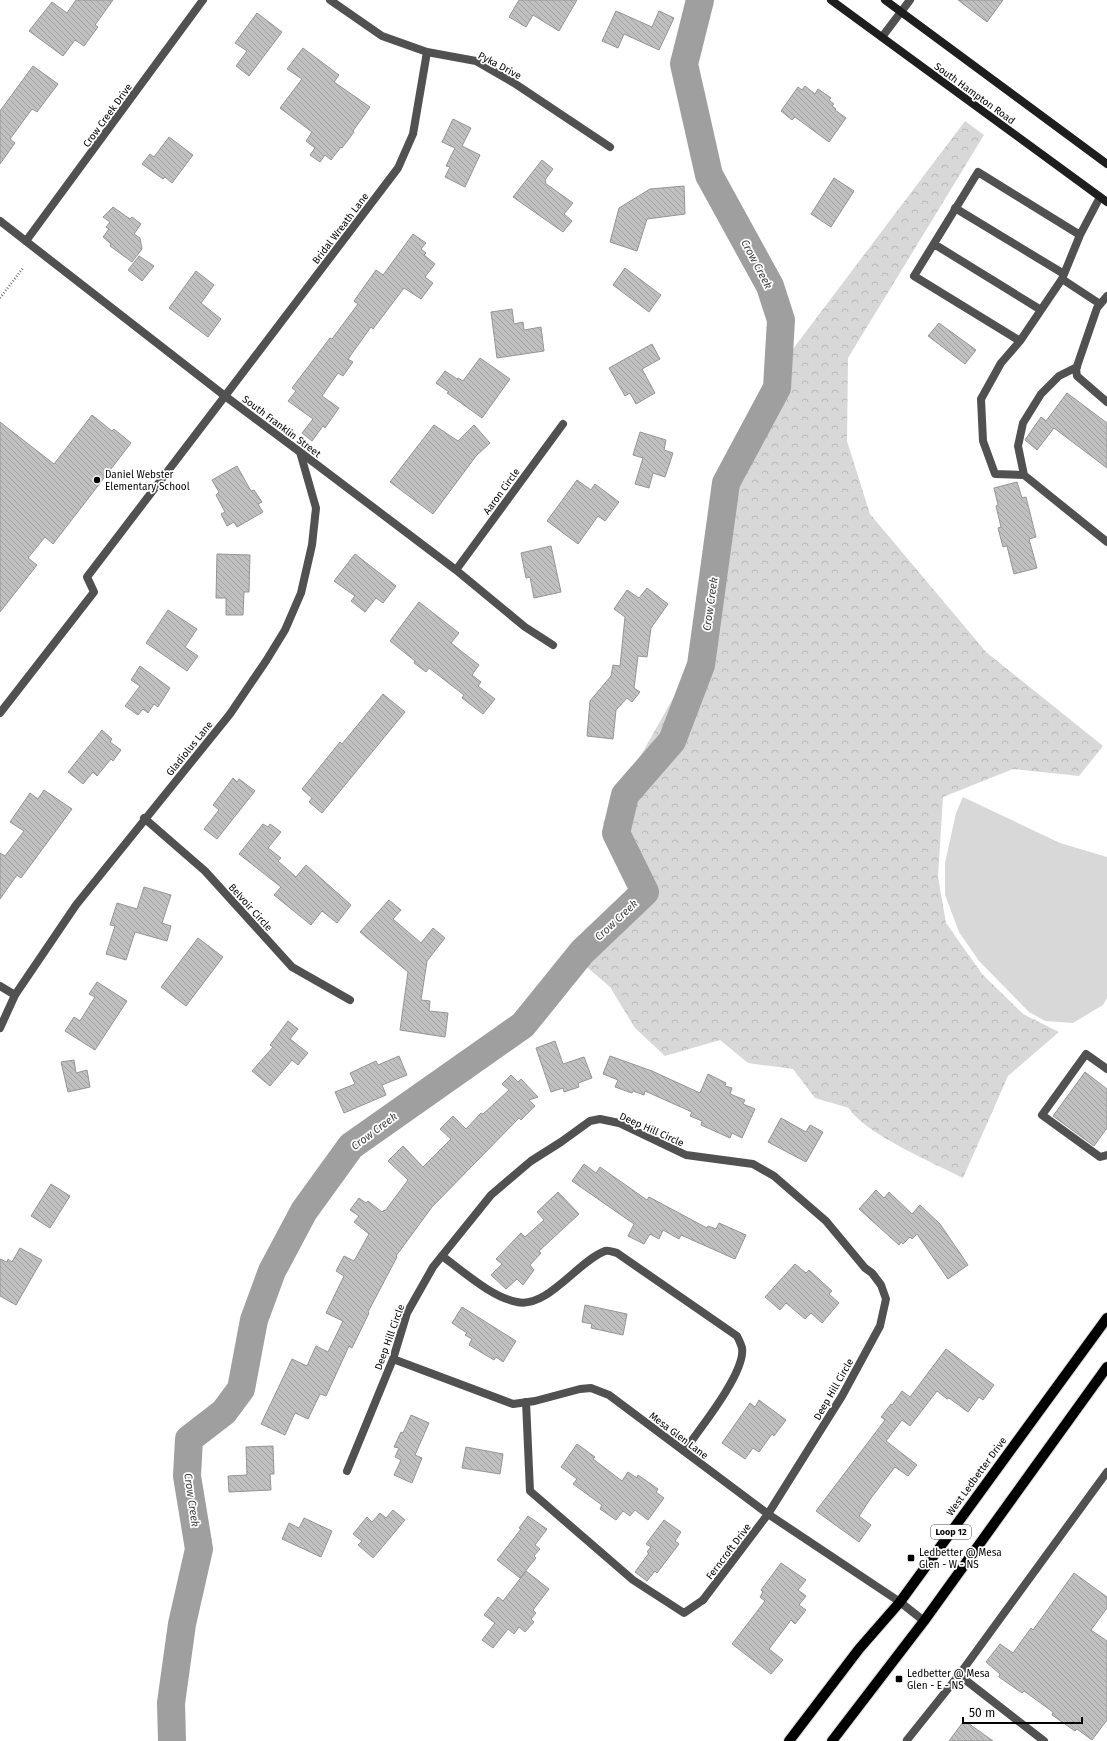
<svg xmlns="http://www.w3.org/2000/svg" width="1107" height="1741" font-family="'Fira Sans',sans-serif">
	<defs>
		<pattern id="forest-crowns" width="20" height="18" patternUnits="userSpaceOnUse"><rect width="20" height="18" fill="#d8d8d8"/><path d="M2 6a3 3 0 1 1 6 0M12 15a3 3 0 1 1 6 0" fill="none" stroke="#b8b8b8"/></pattern>
		<pattern id="building-back-hatch" width="6" height="6" patternUnits="userSpaceOnUse"><rect width="6" height="6" fill="#c0c0c0"/><path d="M-1 5l2 2M0 0l6 6M5-1l2 2" fill="none" stroke="#a3a3a3"/></pattern>
	</defs>
	<rect width="100%" height="100%" fill="#fff"/>
	<path fill="#d8d8d8" d="M963 797 1060 843 1107 857V998L1103 1005 1073 1023 1045 1021 1029 1012 979 961 959 932 945 895V863L956 813Z"/>
	<path fill="url(#forest-crowns)" d="M965 121 984 135 848 358 847 441 870 514 986 652 1103 746 1079 776 1013 769 943 797 938 877 946 923 982 974 1023 1014 1059 1032 1008 1076 963 1178C936 1164 863 1133 849 1108L815 1098 793 1069 748 1063 720 1040 665 1056 635 1028 610 987 582 963 641 889 603 823 699 652 718 507 770 409 756 398Z"/>
	<g fill="none" stroke-linecap="round" stroke-linejoin="round">
		<path stroke="#9f9f9f" stroke-width="28" d="M172 1741 171 1703 182 1624 199 1549 187 1476 189 1439 224 1412 241 1389 254 1320 272 1271 304 1211 351 1146 523 1025 582 952 645 892 616 833 625 795 672 741 701 665 726 483 777 388 781 320 770 286 709 175 684 64 700 0"/>
	</g>
	<path fill="url(#building-back-hatch)" stroke="#959595" d="M76 0H113L95 25 98 27 84 46 75 40 63 56 29 31 52 2 67 13Z
		M519 0H577L559 31 533 15 526 27 509 17Z
		M958 0H1003L987 22Z
		M616 11 652 27 659 11 674 18 659 50 624 34 618 48 602 41Z
		M257 13 282 32 249 76 236 66 247 51 235 43Z
		M303 48 339 75 334 82 370 107 353 131 354 132 342 148 341 147 331 160 325 155 320 162 310 155 315 148 306 141 312 132 280 108 302 79 287 69Z
		M33 66 58 84 37 112 32 109 10 139 15 143 0 164V111Z
		M805 86 815 94 818 89 831 98 829 100 834 104 832 106 836 109 835 110 846 118 829 142 795 117 792 120 781 111 798 87 802 90Z
		M453 119 471 128 462 146 480 155 465 187 445 177 450 167 446 166 455 148 442 142Z
		M169 137 193 155 172 183 165 177 163 179 142 164 150 154 154 157Z
		M542 160 553 169 545 180 546 182 545 183 573 203 564 214 572 221 563 232 513 197Z
		M834 178 854 191 831 227 811 214Z
		M684 186 685 214 647 219 637 251 610 242 619 208 650 189Z
		M113 207 130 219 132 217 141 224 134 234 140 238 142 249 132 262 110 246 111 244 103 237 109 229 106 227 110 222 103 217Z
		M413 234 426 243 421 249 426 253 424 255 435 264 425 277 433 283 421 299 404 288 373 329 371 327 348 359 353 362 343 376 338 373 322 396 339 408 325 428 323 426 312 441 302 433 313 419 288 401 296 391 292 388 330 338 332 339 358 304 354 301 376 270 383 275Z
		M139 256 154 266 142 281 128 270Z
		M625 268 661 295 649 312 613 285Z
		M196 271 214 285 201 303 221 319 208 337 169 308Z
		M512 309 514 324 523 322 524 330 541 327 544 351 497 358 491 312Z
		M939 323 976 350 965 364 928 336Z
		M652 344 660 359 642 369 655 393 636 404 630 393 625 396 609 368Z
		M480 358 510 379 482 418 447 393 449 392 436 383 445 371 457 379 458 378 463 381Z
		M1067 393 1107 423V468L1054 428 1037 450 1025 440 1041 417 1046 421Z
		M92 415 112 431 114 429 131 443 53 544 45 537 28 558 37 565 0 612V422L54 464Z
		M434 425 458 441 474 425 490 443 476 456 433 514 390 482Z
		M640 432 666 440 664 450 673 453 665 477 653 473 649 488 635 484 643 458 633 455Z
		M237 466 251 491 254 490 262 502 258 504 263 512 237 527 234 522 227 526 221 514 225 512 216 495 219 492 212 480Z
		M577 480 591 490 595 484 619 502 605 521 598 516 578 544 547 521Z
		M1017 482 1022 498 1026 497 1036 537 1029 539 1037 568 1014 574 1007 546 1003 547 998 528 1001 527 996 506 998 505 994 488Z
		M551 546 561 592 534 598 530 577 526 578 521 553Z
		M217 554 250 555 249 592H244L243 615H226V598H216Z
		M355 554 396 586 383 603 376 598 365 612 351 601 355 596 334 581Z
		M647 588 668 604 651 628 647 657 638 656 634 688 640 692 632 702 627 698 616 710 613 739 587 736 590 701 611 676 613 665 620 666 625 617 614 609 627 590 639 598Z
		M419 602 459 633 451 643 479 665 472 675 481 682 478 686 495 699 483 714 462 698 464 695 429 668 426 672 414 663 415 661 390 641Z
		M168 610 197 629 185 647 198 656 187 671 146 643Z
		M140 666 170 688 158 707 154 704 148 713 143 709 138 715 125 706 140 686 131 680Z
		M383 694 405 712 322 813 309 802 312 798 302 789 340 742 342 744Z
		M102 730 112 739 110 742 121 750 113 761 111 759 97 776 93 772 83 784 68 772Z
		M233 778 237 782 239 779 255 791 217 839 204 829 219 810 213 805Z
		M44 790 72 809 21 878 17 875 0 899V853L5 856 24 831 10 822 30 793 38 799Z
		M263 824 268 827 270 824 281 832 268 848 281 858 278 861 296 877 306 865 351 905 337 923 322 911 311 925 274 895 281 887 239 854Z
		M144 887 171 895 162 923 171 926 167 941 135 932 126 960 106 954 115 926 110 925 117 903 137 909Z
		M389 900 401 910 393 919 421 943 433 928 445 938 427 961 421 1000 430 1001 429 1011 448 1013 445 1037 400 1030 408 972 360 932Z
		M198 938 223 957 186 1006 161 987Z
		M97 982 127 1001 95 1050 65 1031 74 1017 80 1021 95 997 89 994Z
		M288 1021 298 1029 290 1039 308 1053 298 1065 292 1060 270 1086 252 1071 273 1047 270 1045Z
		M555 1041 563 1064 584 1057 592 1078 578 1083 579 1087 564 1092 563 1088 551 1092 536 1048Z
		M399 1056 407 1075 382 1085 386 1095 344 1113 335 1092 355 1084 350 1073 376 1061 378 1065Z
		M610 1056 652 1071 700 1093 708 1074 726 1083 725 1086 732 1088 730 1094 745 1100 743 1104 755 1109 742 1138 732 1133 730 1138 701 1125 702 1121 690 1116 692 1112 645 1091 644 1095 633 1091 632 1093 615 1087 618 1080 603 1074Z
		M74 1060 76 1073 87 1070 90 1087 68 1092 61 1062Z
		M1085 1072 1107 1089V1128L1094 1146 1053 1116Z
		M511 1075 518 1082 521 1079 538 1097 529 1100 535 1106 521 1120 519 1118 432 1207 396 1256 397 1257 368 1312 369 1313 352 1348 349 1346 326 1396 320 1394 308 1419 295 1413 285 1435 261 1424 292 1359 307 1366 316 1346 328 1352 343 1321 326 1313 344 1276 336 1271 344 1256 354 1261 369 1234 354 1222 359 1216 350 1210 359 1198 366 1203 368 1201 382 1212 384 1210 385 1211 408 1180 388 1161 403 1146 423 1167 451 1139 440 1129 453 1116 466 1129 481 1113 483 1114 509 1090 502 1084Z
		M781 1118 806 1132 810 1125 823 1132 806 1162 768 1142Z
		M584 1164 596 1173 600 1167 647 1200 649 1197 707 1228 708 1226 716 1229 719 1223 746 1235 735 1259 681 1235 679 1239 663 1230 659 1239 650 1234 644 1244 628 1236 634 1224 572 1181Z
		M51 1184 70 1196 50 1228 31 1216Z
		M876 1190 884 1198 889 1192 912 1214 920 1205 940 1224 968 1265 948 1279 917 1234 912 1239 910 1237 903 1244 901 1242 899 1245 859 1209Z
		M558 1192 579 1214 539 1251 541 1253 530 1265 534 1270 523 1285 517 1279 506 1289 491 1275 502 1264 496 1259 521 1233 525 1237 544 1220 537 1212Z
		M20 1248 42 1260 16 1305 0 1296V1259L7 1262 8 1259 12 1262Z
		M795 1264 806 1273 809 1270 832 1291 829 1294 839 1303 822 1323 811 1313 805 1319 786 1303 780 1310 765 1297Z
		M585 1305 627 1314 623 1335 591 1328 592 1324 582 1322Z
		M462 1307 516 1341 503 1362 496 1357 494 1360 469 1345 472 1339 465 1335 467 1333 452 1323Z
		M946 1349 994 1385 983 1400 979 1397 968 1412 949 1398 947 1399 937 1391 910 1426 902 1420 886 1441 917 1465 908 1476 895 1467 871 1498 859 1516 871 1525 859 1542 816 1511 885 1420 881 1417 891 1404 892 1405 902 1391 910 1397Z
		M759 1400 786 1420 774 1436 772 1434 759 1452 753 1448 745 1459 722 1443 750 1403 755 1407Z
		M411 1415 429 1423 415 1455 422 1458 412 1483 394 1475 401 1460 395 1457 399 1448 394 1447 401 1432 403 1433Z
		M577 1444 595 1457 593 1459 622 1481 628 1472 637 1478 638 1475 658 1489 656 1492 664 1498 648 1520 635 1510 630 1516 623 1511 616 1520 600 1509 602 1505 573 1484 577 1479 561 1467Z
		M273 1446 274 1474H270L271 1490 229 1492 228 1476 247 1475 246 1447Z
		M466 1447 503 1454 500 1474 462 1468Z
		M393 1510 405 1520 373 1558 358 1545 362 1541 353 1534 367 1517 372 1522 380 1513 386 1518Z
		M528 1516 547 1529 535 1545 540 1549 534 1556 536 1558 520 1578 497 1560 521 1529 519 1528Z
		M304 1518 332 1531 321 1557 282 1539 289 1523 299 1528Z
		M664 1520 681 1532 675 1541 679 1544 657 1573 655 1571 647 1581 635 1572 649 1553 647 1552 651 1547 646 1544Z
		M781 1563 806 1580 798 1590 806 1596 799 1605 806 1610 795 1624 791 1620 769 1649 783 1660 771 1674 732 1644 765 1601 760 1597 763 1592 761 1590Z
		M526 1571 549 1589 533 1610 536 1613 531 1619 534 1622 525 1632 519 1627 514 1634 508 1629 493 1648 482 1640 495 1623 484 1615 498 1597 503 1601Z
		M1074 1573 1107 1597V1608L1091 1630 1107 1641V1720L1092 1740 1077 1729 1075 1731 1052 1715 1053 1712 1024 1691 1022 1693 999 1677 1000 1674 986 1662 1000 1644 1013 1653 1031 1628 1033 1630Z
		M963 1722 967 1724 968 1723 993 1741H949Z"/>
	<g fill="none" stroke-linecap="round" stroke-linejoin="round">
		<defs>
			<path id="primary" d="M789 1741 859 1649 900 1602 1107 1318
				M832 1741 924 1621 1107 1367"/>
		</defs>
		<use href="#primary" stroke="#dbdbdb" stroke-width="12"/>
		<path stroke="#737373" stroke-width="2.5" stroke-dasharray="1 2" stroke-linecap="butt" d="M0 298 23 268"/>
		<path stroke="#515151" stroke-width="8" d="M955 208 1064 274
			M1080 235 1100 197
			M934 244 1041 310
			M1062 279 1020 341 914 276 978 172 1080 235 1062 279 1100 304
			M1107 296 1097 308 1076 369 1077 376 1107 402
			M1020 341 1001 363 981 399 983 441 995 474 1024 475 1107 542
			M1024 475 1018 446 1023 423 1041 394 1059 376 1077 367
			M0 713 94 592 87 577 225 396
			M1107 1069 1086 1054 1042 1115 1100 1157 1107 1155
			M442 1256C463 1271 491 1297 517 1302 547 1309 578 1261 605 1251 609 1250 613 1252 617 1253L737 1336C739 1340 741 1344 742 1348 746 1372 699 1430 684 1451
			M526 1402 530 1491 633 1580 684 1613 703 1600
			M959 1675 1044 1741
			M907 1740 959 1675 1107 1472"/>
		<path stroke="#515151" stroke-width="8" d="M330 0 382 36 427 52 476 61 514 83 610 147
			M882 37 910 0
			M26 241 203 0
			M225 396 398 168 413 134 427 52
			M300 452 456 570 525 627 553 645
			M456 570 563 424
			M144 818 205 871 292 967 350 1000
			M0 986 15 995
			M393 1359 513 1404 535 1401 580 1389 591 1388 609 1395 768 1514 900 1602 924 1621
			M347 1471 393 1359 407 1313 433 1267 491 1195 531 1161 561 1142 590 1121 600 1119 619 1123 686 1155 753 1164 774 1176 826 1221 865 1268 872 1273 881 1285 886 1299 880 1326 842 1396 768 1514 703 1600"/>
		<path stroke="#515151" stroke-width="8" d="M0 221 225 396 300 452 316 508 312 545 301 593 285 630 266 661 230 714 76 905 15 995 0 1028"/>
		<path stroke="#1e1e1e" stroke-width="8" d="M831 0 1107 202
			M885 0 1107 164"/>
		<use href="#primary" stroke="#000" stroke-width="10"/>
	</g>
	<g fill="#000" stroke="#fff" stroke-width="1.5">
		<circle cx="97" cy="480" r="4"/>
		<rect x="907" y="1554" width="8" height="8" rx="2"/>
		<rect x="895" y="1675" width="8" height="8" rx="2"/>
	</g>
	<g text-anchor="middle" stroke-width="3.5" stroke-linejoin="round" paint-order="stroke">
		<rect fill="#fff" stroke="#4c4c4c" stroke-width="1" x="931" y="1525" width="40" height="14" rx="3"/>
		<g font-size="9" font-weight="bold" fill="#000">
			<text x="951" y="1535">Loop 12</text>
		</g>
		<g font-size="10" fill="#000" stroke="#fff">
			<text transform="translate(500 65) rotate(28)" y="4">Pyka Drive</text>
			<text transform="translate(975 93) rotate(36)" y="4">South Hampton Road</text>
			<text transform="translate(107 115) rotate(-54)" y="4">Crow Creek Drive</text>
			<text transform="translate(340 228) rotate(-53)" y="4">Bridal Wreath Lane</text>
			<text transform="translate(282 426) rotate(37)" y="4">South Franklin Street</text>
			<text transform="translate(501 491) rotate(-54)" y="4">Aaron Circle</text>
			<text transform="translate(189 748) rotate(-51)" y="4">Gladiolus Lane</text>
			<text transform="translate(251 907) rotate(48)" y="4">Belvoir Circle</text>
			<text transform="translate(652 1129) rotate(24)" y="4">Deep Hill Circle</text>
			<text transform="translate(389 1337) rotate(-70)" y="4">Deep Hill Circle</text>
			<text transform="translate(833 1389) rotate(-60)" y="4">Deep Hill Circle</text>
			<text transform="translate(679 1435) rotate(37)" y="4">Mesa Glen Lane</text>
			<text transform="translate(976 1476) rotate(-54)" y="4">West Ledbetter Drive</text>
			<text transform="translate(728 1551) rotate(-53)" y="4">Ferncroft Drive</text>
		</g>
		<g font-size="10" fill="#000" stroke="#fff" text-anchor="start">
			<text x="105" y="478">Daniel Webster<tspan x="105" dy="12">Elementary School</tspan></text>
			<text x="919" y="1556">Ledbetter @ Mesa<tspan x="919" dy="12">Glen - W - NS</tspan></text>
			<text x="907" y="1677">Ledbetter @ Mesa<tspan x="907" dy="12">Glen - E - NS</tspan></text>
		</g>
		<g font-size="11" font-style="italic" fill="#404040" stroke="#fff">
			<text transform="translate(757 264) rotate(62)" y="4">Crow Creek</text>
			<text transform="translate(710 604) rotate(-82)" y="4">Crow Creek</text>
			<text transform="translate(616 920) rotate(-43)" y="4">Crow Creek</text>
			<text transform="translate(374 1131) rotate(-37)" y="4">Crow Creek</text>
			<text transform="translate(192 1500) rotate(82)" y="4">Crow Creek</text>
		</g>
	</g>
	<path d="M963 1717v6h119v-6" fill="none" stroke="#000000" stroke-width="2"/>
	<text x="969" y="1717" font-size="12" fill="#000000" stroke="#ffffff" stroke-width="3" paint-order="stroke">50 m</text>
</svg>
